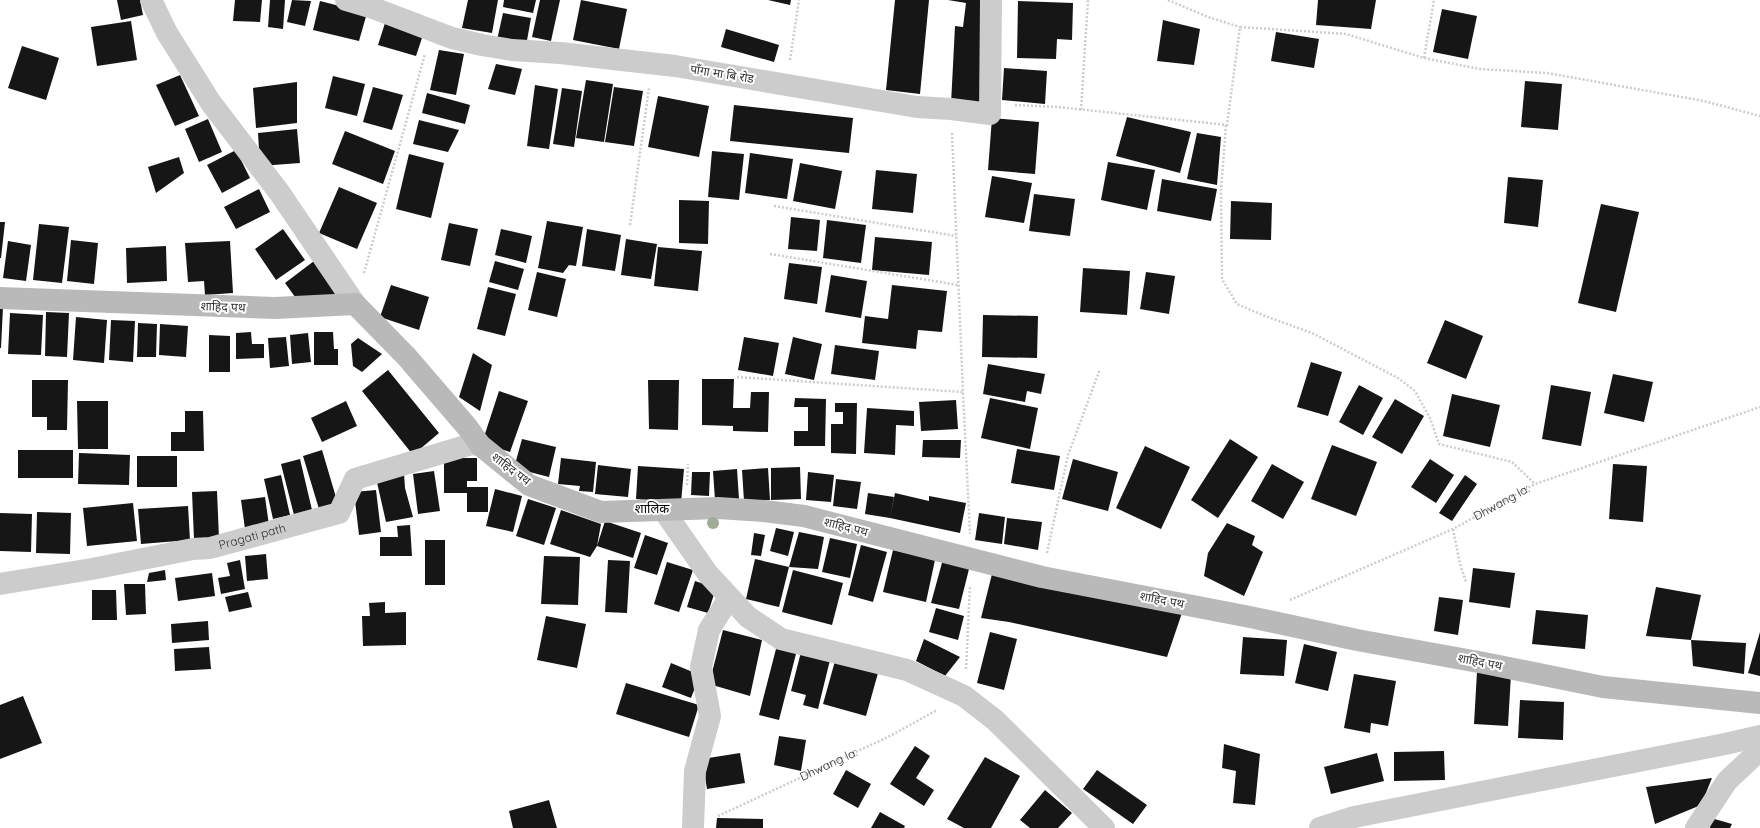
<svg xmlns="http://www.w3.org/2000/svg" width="1760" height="828" font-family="Quicksand,'Noto Sans Devanagari',sans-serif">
	<rect width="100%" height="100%" fill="#fff"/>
	<path fill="#161616" d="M117 0H140L143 15 121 20Z
		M235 0H262L260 22 233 21Z
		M270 0H285L283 29 268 27Z
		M292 0 311 1 305 26 287 22Z
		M468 0H498L492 33 462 28Z
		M504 0H536L533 13 503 7Z
		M540 0H560L551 41 532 37Z
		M581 0 627 9 619 49 573 40Z
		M768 0H791L790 5Z
		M895 0H929L920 94 886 90Z
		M948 0H988L984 106 951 104 955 26 963 27 966 3Z
		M1318 0H1376L1371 29 1316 25Z
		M320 1 367 13 359 41 313 30Z
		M1018 1 1073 3 1072 40 1057 39 1056 59 1017 58Z
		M1442 9 1477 16 1468 59 1433 52Z
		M503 13 531 18 526 46 497 40Z
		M386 20 424 32 416 56 378 45Z
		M1163 20 1200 29 1194 65 1157 61Z
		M131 21 137 60 97 66 91 27Z
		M726 29 779 45 774 62 721 47Z
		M1276 32 1319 39 1314 68 1271 61Z
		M22 46 59 58 46 100 8 88Z
		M439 50 464 54 456 95 430 90Z
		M496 64 522 69 515 95 488 89Z
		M1004 68 1047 71 1045 104 1002 100Z
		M180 75 199 116 175 126 156 85Z
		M333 76 365 84 357 116 325 108Z
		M586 80 613 84 604 142 576 138Z
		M1525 81 1562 84 1558 130 1521 127Z
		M297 82V123L256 128 253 88Z
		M535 85 558 89 549 149 527 146Z
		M373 87 403 95 392 130 363 122Z
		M614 87 643 91 634 146 605 142Z
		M562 88 582 91 574 147 553 144Z
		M427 93 470 105 465 124 422 113Z
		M658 96 709 106 699 157 648 147Z
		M734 105 853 118 849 153 730 141Z
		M1127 117 1191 132 1180 173 1116 156Z
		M992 118 1039 122 1035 174 988 170Z
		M208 119 222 152 199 162 185 129Z
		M419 120 459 130 448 152 413 144Z
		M297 129 300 163 260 166 258 133Z
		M345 131 395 151 383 184 332 164Z
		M1197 133 1221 137 1217 185 1187 179Z
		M236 150 250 178 222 193 207 165Z
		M712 151 744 154 739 200 708 197Z
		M750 153 793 159 787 199 745 193Z
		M409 154 444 163 431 218 396 209Z
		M179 157 184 173 156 193 148 167Z
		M1108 162 1155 170 1147 210 1101 200Z
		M800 163 842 171 835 209 793 201Z
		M876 170 917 174 913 213 872 209Z
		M992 176 1032 183 1024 223 985 217Z
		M1508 177 1543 180 1538 227 1504 223Z
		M1162 179 1217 189 1211 221 1157 211Z
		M339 187 377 203 357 249 319 233Z
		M259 189 270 212 236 229 224 207Z
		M1034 194 1075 199 1070 236 1029 231Z
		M679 200 709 201 708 244 679 243Z
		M1231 201 1272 203 1271 240 1230 239Z
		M1601 204 1639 212 1616 312 1578 303Z
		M791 217 820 220 817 251 788 249Z
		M827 220 866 225 861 263 823 258Z
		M547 221 583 227 576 266 569 265 563 273 538 268Z
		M0 222H5L1 258H0Z
		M449 223 478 229 470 266 441 260Z
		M39 224 69 227 62 283 33 280Z
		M283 229 305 260 276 280 255 249Z
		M501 229 532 236 526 263 495 255Z
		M587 229 621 235 615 271 582 266Z
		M875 237 932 242 929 275 872 270Z
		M626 239 657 244 651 279 621 275Z
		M71 240 98 243 94 284 67 281Z
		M8 241 31 245 26 281 3 278Z
		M230 241 233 293 205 295 204 281 188 282 185 243Z
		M166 246 167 281 127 283 126 248Z
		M658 247 702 251 698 291 654 286Z
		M314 261 339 298 298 301 285 283Z
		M495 261 524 269 518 290 489 282Z
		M789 263 822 267 817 304 784 299Z
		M1083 268 1130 271 1127 315 1080 312Z
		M537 272 566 279 557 317 528 310Z
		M1146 272 1175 276 1169 314 1140 309Z
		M831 275 867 281 861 318 825 312Z
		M391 285 429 297 419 330 380 317Z
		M892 285 947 291 942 332 918 330 916 349 862 343 865 316 888 319Z
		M488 287 516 294 505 336 477 329Z
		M0 307H3L1 348H0Z
		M46 312 69 313 67 357 45 356Z
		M10 313 43 315 41 355 8 354Z
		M983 315 1038 316 1037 358 982 357Z
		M76 317 107 320 104 363 73 360Z
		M111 320 135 321 133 362 109 360Z
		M1445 320 1483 336 1466 379 1427 363Z
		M138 323 157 324 156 357H137Z
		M160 324 188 326 186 357 159 355Z
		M251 332 252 344H264V358L236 359V333Z
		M314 332H333L334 349H338V365H314Z
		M308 333 311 362 292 364 290 335Z
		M209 335 230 336V372H209Z
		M286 337 289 366 270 368 268 338Z
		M744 337 779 343 773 376 738 370Z
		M793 337 822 344 814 380 785 374Z
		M358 338 382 354 362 372 353 366 351 344Z
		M835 345 879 351 875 380 831 374Z
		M473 353 492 365 480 411 459 397Z
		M1311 362 1342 372 1328 416 1297 407Z
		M988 364 1045 374 1041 394 1027 391 1025 402 983 394Z
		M388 370 439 433 413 455 362 391Z
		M1613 374 1653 382 1644 422 1604 413Z
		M702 379H734L733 408H750L751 392H769L768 432 733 431V426L702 425Z
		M32 380H68L67 430H47V417H32Z
		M648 380H679L678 430 649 429Z
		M1359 385 1383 398 1363 435 1339 422Z
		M1551 385 1591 392 1581 446 1542 439Z
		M499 391 528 401 510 452 482 443Z
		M1452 394 1500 405 1490 447 1443 436Z
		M795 398 826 399 825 446H794V431H808V407H794Z
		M990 398 1038 408 1030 449 981 438Z
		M1395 399 1424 416 1402 454 1372 437Z
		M956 400 958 429 921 431 919 402Z
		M77 401H108V449H78Z
		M346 401 357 426 322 442 311 418Z
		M835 403H857L856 454 831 453V424H843V412H835Z
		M867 408 914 411V426L896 425 895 455 864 453Z
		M185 411H203L204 451H171V432H185Z
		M522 439 556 447 549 477 514 468Z
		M1230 439 1258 457 1218 518 1191 500Z
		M923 440H961L960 458 922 457Z
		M1332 445 1377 462 1356 516 1311 499Z
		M1145 446 1190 467 1161 529 1116 508Z
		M1017 449 1060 456 1054 490 1011 483Z
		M18 450H73V478H18Z
		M322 450 338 504 319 509 303 456Z
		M79 453 130 455 129 485 78 484Z
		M137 456H177V487H137Z
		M444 458H477V481H467V487H488V512H467V489V493H444Z
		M561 458 596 462 593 492 579 491 580 486 558 484Z
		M300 459 312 510 294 515 281 464Z
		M1073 459 1118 472 1108 511 1062 499Z
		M1430 459 1454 475 1436 503 1411 487Z
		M1272 464 1304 482 1283 519 1251 501Z
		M1613 464 1647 466 1643 522 1609 519Z
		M598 465 631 469 628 497 595 494Z
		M638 466 684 469 681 503 636 499Z
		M800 467 801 499 771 500V468Z
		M768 468 770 500 744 501 742 470Z
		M737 469 739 499 715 500 713 471Z
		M434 471 440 511 418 514 413 474Z
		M692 472H710L709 496 691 495Z
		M808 472 834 475 831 502 806 500Z
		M404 473 405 488 413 517 386 522 376 478Z
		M281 475 290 515 273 519 264 479Z
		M1465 475 1477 484 1452 521 1439 513Z
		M836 479 861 482 857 509 833 506Z
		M495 489 522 496 513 532 486 526Z
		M376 490 381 532 359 535 354 492Z
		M217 491 219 538 194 539 192 492Z
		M868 493 894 497 890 518 865 514Z
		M895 493 929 501V496L966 503 960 533 890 518Z
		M265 497 269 525 245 529 241 500Z
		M528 499 556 508 544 545 516 536Z
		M133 503 137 541 87 546 83 508Z
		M188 506 190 540 141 544 138 509Z
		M561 510 601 524 597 546 605 521 641 533 633 558 597 546 590 557 550 544Z
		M37 512 71 513 70 554 36 553Z
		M0 513 32 514 31 552 0 551Z
		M979 513 1005 517 1002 544 975 540Z
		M1007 518 1042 522 1038 550 1004 544Z
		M1227 523 1255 536 1252 545 1263 552 1244 596 1204 576 1208 553Z
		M410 525 412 556H380V537H398L397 526Z
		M776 528 794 532 788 556 770 551Z
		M799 532 824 537 818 569 789 567Z
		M754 533 765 535 761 556 751 555Z
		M645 535 668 543 657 575 634 568Z
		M830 538 857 544 850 578 822 572Z
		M425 540H445V585H425Z
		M861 545 887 552 873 602 848 595Z
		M893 550 935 560 926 602 883 592Z
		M266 554 268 579 247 581 245 556Z
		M544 556 580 557 578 605 541 604Z
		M755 559 789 567 779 607 746 599Z
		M943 559 970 565 959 609 931 603Z
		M240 560 245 589 221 594 218 578 230 576 227 563Z
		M608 560 630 561 627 613 605 612Z
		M667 562 693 570 679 612 654 604Z
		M1473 568 1515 573 1510 608 1469 602Z
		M165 570 166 580 147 582 149 573Z
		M793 570 843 583 832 625 782 612Z
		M993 570 1183 610 1167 657 1009 622 981 618Z
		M212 573 215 596 178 601 175 578Z
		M695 581 716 588 708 613 687 607Z
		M124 584H145L146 614 126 615Z
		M1656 587 1701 595 1691 640 1746 643 1744 674 1693 666 1691 640 1646 636Z
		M92 590H116L117 620H92Z
		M248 592 252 607 229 612 225 597Z
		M1439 597 1463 600 1458 635 1434 631Z
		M385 602V613L406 612V645L363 646 362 616H370L369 603Z
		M936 608 964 616 958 640 929 632Z
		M1536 610 1588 615 1585 649 1532 644Z
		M546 616 586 624 577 668 537 660Z
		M208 621 209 640 172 643 171 624Z
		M723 630 762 640 750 696 709 684Z
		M990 632 1017 639 1004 690 977 683Z
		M1760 632V676L1748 673Z
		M1243 637 1287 640 1284 676 1240 674Z
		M924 639 960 657 945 676 916 661Z
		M1304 644 1337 652 1328 691 1295 683Z
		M777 645 797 650 779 720 759 715Z
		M209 647 211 669 175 671 174 649Z
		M801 652 830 660 818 709 803 705 806 695 791 691Z
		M835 661 878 673 866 716 823 704Z
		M671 663 700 675 691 698 662 687Z
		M1477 672 1511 674 1508 726 1474 724Z
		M1354 674 1396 681 1388 726 1371 723 1370 733 1344 728Z
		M626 683 699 705 689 737 616 714Z
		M23 696 42 743 0 759V705Z
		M1520 700 1564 702 1563 740 1518 738Z
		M779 736 806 740 801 771 774 765Z
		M1224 744 1260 754 1255 805 1233 803 1236 771 1222 768Z
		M915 746 930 756 916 778 934 790 924 806 890 784Z
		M1444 751 1445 780 1394 781V752Z
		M740 753 745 783 707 789 702 759Z
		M1377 753 1384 781 1331 794 1324 767Z
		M985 757 1020 776 991 828H964L947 819Z
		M846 770 871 784 858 808 833 794Z
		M1097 770 1147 805 1133 824 1083 789Z
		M1712 778 1701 805 1655 824 1646 787Z
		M1045 790 1072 813 1058 828H1030L1020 820Z
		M549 800 557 828H513L509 811Z
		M880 812 905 826 904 828H871Z
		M717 818 763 819V828H716Z
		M1711 818 1732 824 1730 828H1710Z"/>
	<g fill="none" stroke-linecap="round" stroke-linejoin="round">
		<g stroke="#ccc" stroke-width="2.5" stroke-dasharray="2 2" stroke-linecap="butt">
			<path d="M1168 0 1208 17 1240 27"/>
			<path d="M1424 58 1434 0"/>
			<path d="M790 60 799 0"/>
			<path d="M1015 105 1058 107 1227 125 1240 27 1346 34 1424 58 1480 69 1547 73 1704 101 1760 116"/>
			<path d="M1081 110 1088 0"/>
			<path d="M1226 125 1221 190 1222 279 1237 304 1265 316 1312 333 1398 378 1415 391 1430 418 1439 444 1512 462 1535 484"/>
			<path d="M952 133 963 392 970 534"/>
			<path d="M774 206 956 236"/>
			<path d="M630 225 649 88"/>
			<path d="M770 254 958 285"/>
			<path d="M364 273 425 54"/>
			<path d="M737 377 963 392"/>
			<path d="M687 485 688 464"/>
			<path d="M1453 529 1460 564 1466 582"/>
			<path d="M1047 553 1068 455 1100 369"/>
			<path id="s1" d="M1290 600 1453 529 1535 484 1760 407"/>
			<path d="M966 669 970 585"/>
			<path id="s2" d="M718 816 890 736 937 710"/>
		</g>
		<g stroke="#ccc" stroke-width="22">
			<path d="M151 0 167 33 211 103 279 192 355 304"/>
			<path d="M346 0 373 8 452 38 482 45 512 50 560 53 675 66 917 107 951 109 990 114 991 0"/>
			<path d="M664 511 708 574 748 617 781 639 907 670 964 696 995 720 1104 828"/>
			<path id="s3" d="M0 584 92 569 193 549 210 548 339 513 355 479 472 444 480 445"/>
			<path d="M693 828 695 771 710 716 701 667 709 630 729 598"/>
			<path d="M1320 828 1354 817 1725 744 1760 736"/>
			<path d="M1696 828 1727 781 1760 750"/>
		</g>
		<path stroke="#b9b9b9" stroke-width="22" d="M0 298 275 308 355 304 406 356 468 428 480 445 529 485 601 512 718 508 764 511 804 516 1042 577 1250 617 1357 640 1484 663 1603 687 1760 703"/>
	</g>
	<circle fill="#9fad94" cx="713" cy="523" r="6"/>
	<g text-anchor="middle" stroke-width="4" stroke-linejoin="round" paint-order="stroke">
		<g font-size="12" fill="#2f2f2f" stroke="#fff">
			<text transform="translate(722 74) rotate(9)" y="4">पाँगा मा बि रोड</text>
			<text transform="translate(223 307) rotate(2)" y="4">शाहिद पथ</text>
			<text transform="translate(511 469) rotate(37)" y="4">शाहिद पथ</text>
			<text dy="4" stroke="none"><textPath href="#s1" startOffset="233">Dhwang la:</textPath></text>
			<text transform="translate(846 527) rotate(14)" y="4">शाहिद पथ</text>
			<text dy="4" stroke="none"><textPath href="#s3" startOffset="257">Pragati path</textPath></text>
			<text transform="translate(1162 600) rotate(11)" y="4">शाहिद पथ</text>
			<text transform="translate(1480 662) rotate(11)" y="4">शाहिद पथ</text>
			<text dy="4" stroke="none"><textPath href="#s2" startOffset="122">Dhwang la:</textPath></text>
		</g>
		<g font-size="13" fill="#000" stroke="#fff">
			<text x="652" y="513">शालिक</text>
		</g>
	</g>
</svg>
